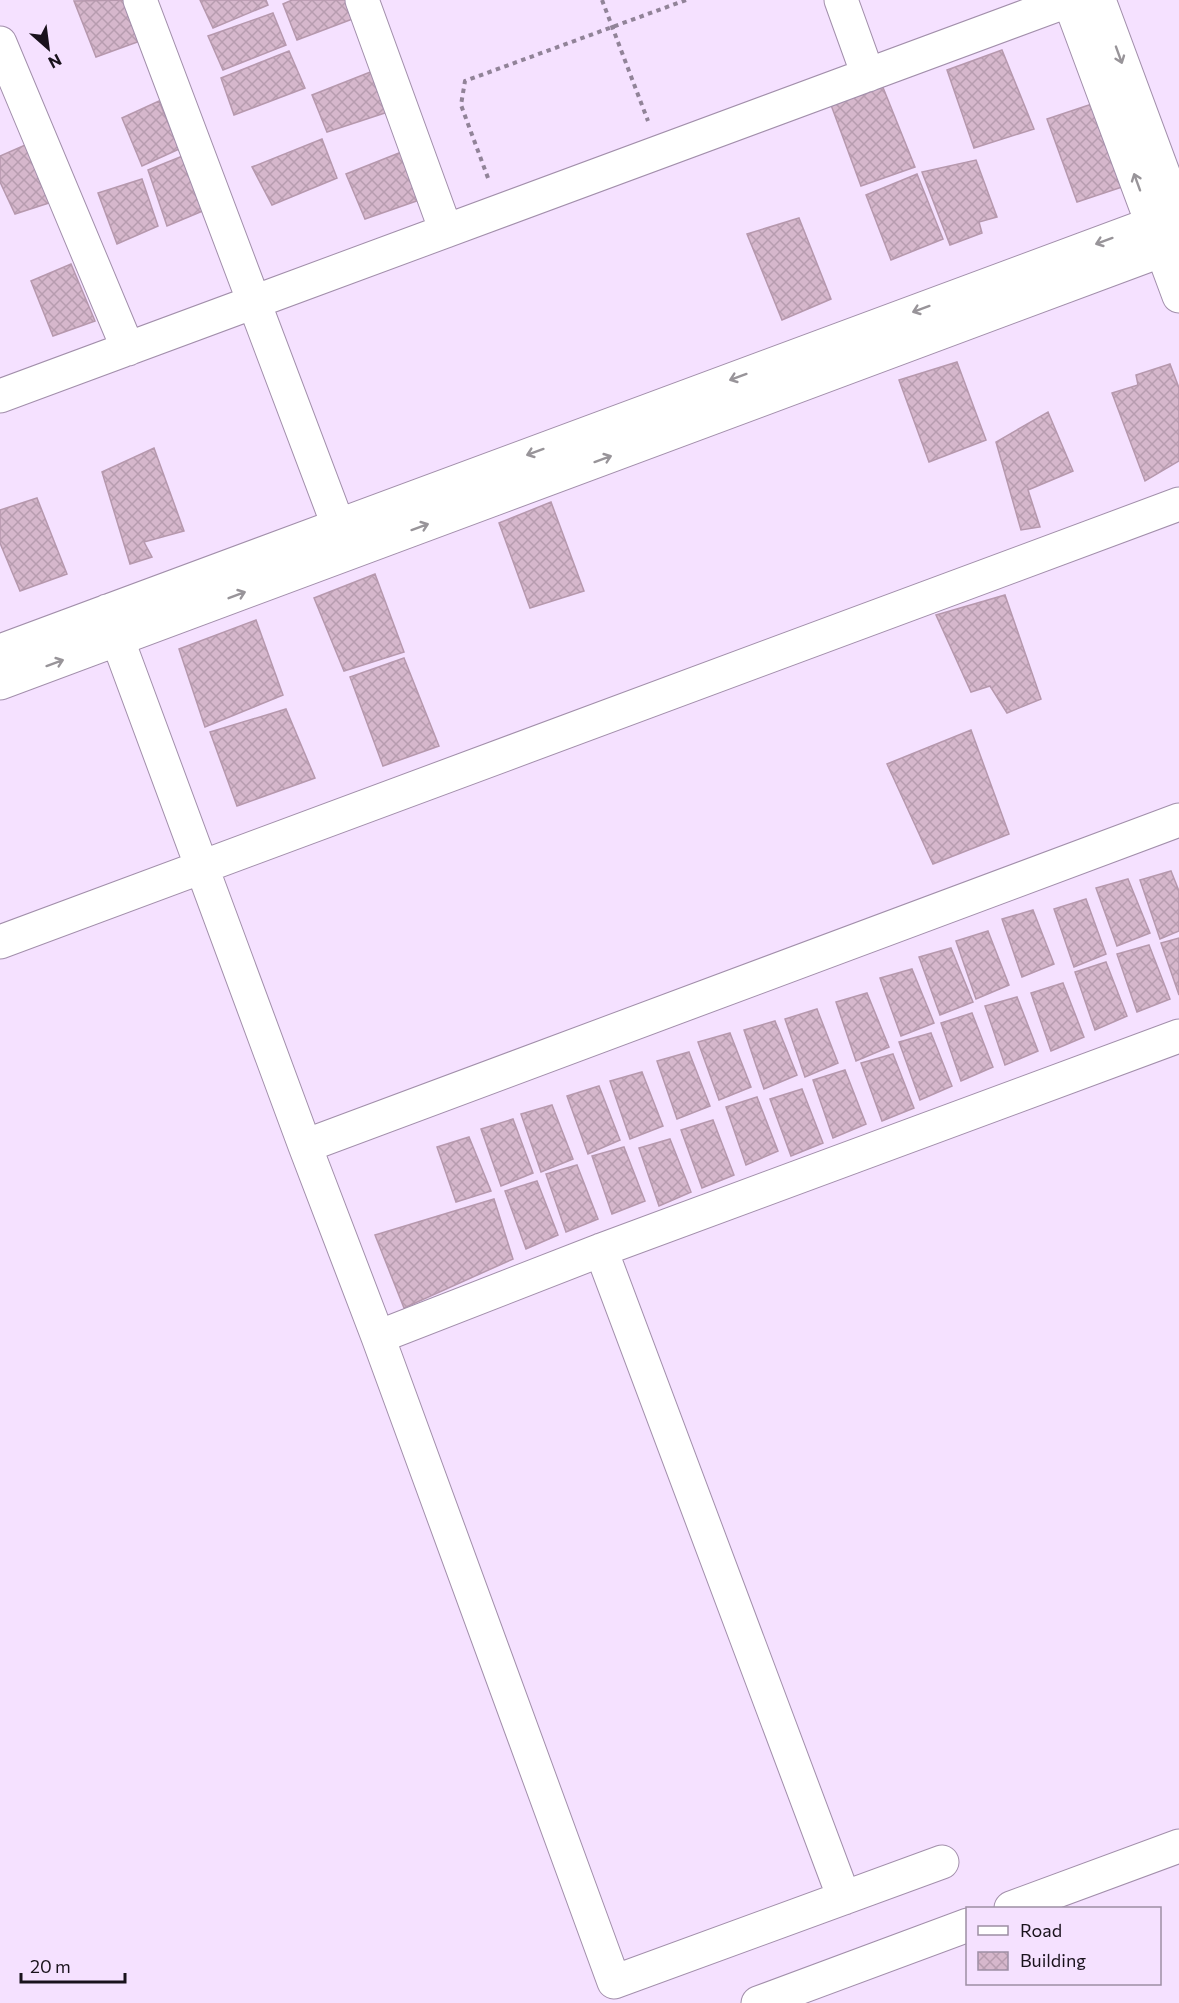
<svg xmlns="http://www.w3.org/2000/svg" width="1179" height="2003" font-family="Commissioner,sans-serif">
	<defs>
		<pattern id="building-cross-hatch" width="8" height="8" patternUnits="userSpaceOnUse" patternTransform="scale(1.5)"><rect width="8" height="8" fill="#d6b7cc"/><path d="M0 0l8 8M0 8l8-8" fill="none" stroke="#b79caf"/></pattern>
	</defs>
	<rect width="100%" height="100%" fill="#f5e1ff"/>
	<path fill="url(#building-cross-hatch)" stroke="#b698ad" stroke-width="1.5" d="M124 0 140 41 96 57 74 1Z
		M200 0H266L268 5 213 28Z
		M292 0H357L363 15 297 40 283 4Z
		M273 13 286 45 223 70 208 36Z
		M1002 50 1034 129 974 148 947 70Z
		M289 51 305 88 234 115 221 78Z
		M378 69 394 110 327 132 312 95Z
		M882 85 915 167 861 186 831 105Z
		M159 101 179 149 142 166 122 118Z
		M1098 102 1128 185 1077 202 1047 119Z
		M322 139 337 178 272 205 252 167Z
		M32 142 55 201 15 214 0 182V156Z
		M409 149 428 197 365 219 346 174Z
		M185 155 205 210 167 226 148 170Z
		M976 160 997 217 979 222 982 233 950 245 922 172Z
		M917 174 943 239 891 260 866 195Z
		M142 179 158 226 117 244 98 193Z
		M799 218 831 299 782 320 747 234Z
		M71 264 95 321 53 336 31 281Z
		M957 362 986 440 929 462 899 380Z
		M1170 364 1179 388V461L1145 481 1112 393 1138 385 1136 375Z
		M1048 412 1073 471 1028 490 1040 527 1021 530 996 442Z
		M154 448 184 531 144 542 152 557 130 564 102 472Z
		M37 498 67 574 20 591 0 543V510Z
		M551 502 584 591 530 608 499 523Z
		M375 574 404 652 344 671 314 598Z
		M1005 595 1041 699 1007 713 990 686 971 692 936 615Z
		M256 620 283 695 205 727 179 649Z
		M404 658 439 746 383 766 350 677Z
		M286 709 315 778 237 806 210 732Z
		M971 730 1009 834 933 864 887 764Z
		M1171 871 1179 891V931L1160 939 1140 880Z
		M1128 879 1150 933 1117 946 1096 888Z
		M1086 899 1106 954 1074 967 1054 909Z
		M1033 910 1054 964 1022 977 1002 919Z
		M988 931 1009 985 976 999 956 941Z
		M1179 938V995L1161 943Z
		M1149 945 1170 999 1137 1012 1117 954Z
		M951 948 973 1002 940 1015 919 957Z
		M1106 962 1127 1016 1095 1030 1075 972Z
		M912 969 934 1023 901 1036 880 978Z
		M1063 983 1084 1037 1051 1051 1031 993Z
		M867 993 889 1047 856 1061 836 1002Z
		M1017 997 1038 1051 1005 1065 985 1006Z
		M817 1009 838 1063 805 1077 785 1019Z
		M972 1013 993 1067 961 1081 941 1023Z
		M775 1021 797 1075 764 1089 744 1030Z
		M730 1033 751 1087 719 1100 698 1042Z
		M931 1033 952 1086 920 1100 899 1042Z
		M689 1052 710 1106 677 1119 657 1061Z
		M893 1054 914 1108 882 1121 861 1063Z
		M845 1070 866 1124 833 1138 813 1080Z
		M642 1072 663 1126 630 1139 610 1081Z
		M599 1086 620 1140 588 1154 567 1096Z
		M802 1089 823 1143 791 1156 770 1099Z
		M757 1097 778 1151 746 1165 726 1107Z
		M552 1105 573 1159 541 1172 521 1114Z
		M513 1119 533 1173 501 1186 481 1129Z
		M713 1120 734 1175 702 1188 681 1130Z
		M469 1137 491 1191 456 1202 437 1147Z
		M670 1139 691 1192 659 1206 639 1148Z
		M624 1147 645 1201 612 1214 592 1156Z
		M577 1165 598 1219 566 1232 546 1174Z
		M537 1181 558 1235 526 1249 505 1191Z
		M494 1199 513 1259 404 1308 375 1235Z"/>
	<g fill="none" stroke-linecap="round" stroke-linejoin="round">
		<defs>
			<path id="street" d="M140 0 346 546
				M362 0 446 231
				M841 0 868 75
				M1069 0 1179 296
				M1099 0 1179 216
				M0 43 128 349
				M0 396 1070 0
				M107 611 305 1146 378 1337 614 1982 942 1862
				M0 651 1178 214
				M0 683 1179 244
				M0 942 1179 504
				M305 1146 1179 820
				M601 1250 844 1898
				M378 1337 601 1250 1179 1036
				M1011 1908 1179 1846
				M758 2003 968 1925"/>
		</defs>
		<use href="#street" stroke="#a28fab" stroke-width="35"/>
		<path stroke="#918398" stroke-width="4" stroke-dasharray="4.5 4.5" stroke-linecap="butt" d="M602 0 648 121
			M488 178 461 105 465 81 686 0"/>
		<use href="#street" stroke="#fff" stroke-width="33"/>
	</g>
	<defs><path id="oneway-shaft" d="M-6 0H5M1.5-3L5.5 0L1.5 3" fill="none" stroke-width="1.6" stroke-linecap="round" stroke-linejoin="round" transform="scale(1.5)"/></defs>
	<g stroke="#989499">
		<use href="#oneway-shaft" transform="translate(1119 55) rotate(70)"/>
		<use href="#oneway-shaft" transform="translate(1137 182) rotate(-110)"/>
		<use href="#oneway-shaft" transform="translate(1104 241) rotate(160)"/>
		<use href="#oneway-shaft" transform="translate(921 309) rotate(160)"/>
		<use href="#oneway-shaft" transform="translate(738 377) rotate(160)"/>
		<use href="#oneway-shaft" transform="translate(535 452) rotate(160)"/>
		<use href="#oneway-shaft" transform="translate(603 459) rotate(-20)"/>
		<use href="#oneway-shaft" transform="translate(420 527) rotate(-20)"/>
		<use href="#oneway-shaft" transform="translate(237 595) rotate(-21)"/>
		<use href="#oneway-shaft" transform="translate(55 663) rotate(-20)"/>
	</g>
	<rect x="966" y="1907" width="195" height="78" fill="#f5e1ff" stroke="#9d8ea4" stroke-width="1.5"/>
	<rect x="978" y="1926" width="30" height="9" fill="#ffffff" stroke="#9d8ea4" stroke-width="1.5"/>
	<text x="1020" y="1937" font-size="18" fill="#19121c">Road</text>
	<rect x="978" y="1952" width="30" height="18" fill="url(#building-cross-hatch)" stroke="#9d8ea4" stroke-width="1.5"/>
	<text x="1020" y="1967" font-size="18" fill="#19121c">Building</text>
	<g transform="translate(48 48) rotate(152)" stroke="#f5e1ff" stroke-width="4.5" paint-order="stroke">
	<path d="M0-4.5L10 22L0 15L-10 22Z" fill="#19121c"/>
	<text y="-9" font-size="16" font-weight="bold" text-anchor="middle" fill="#19121c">N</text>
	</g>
	<path d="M21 1973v9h104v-9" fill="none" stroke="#19121c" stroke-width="3"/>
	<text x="30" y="1973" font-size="18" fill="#19121c" stroke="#f5e1ff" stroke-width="4.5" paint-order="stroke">20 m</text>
</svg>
